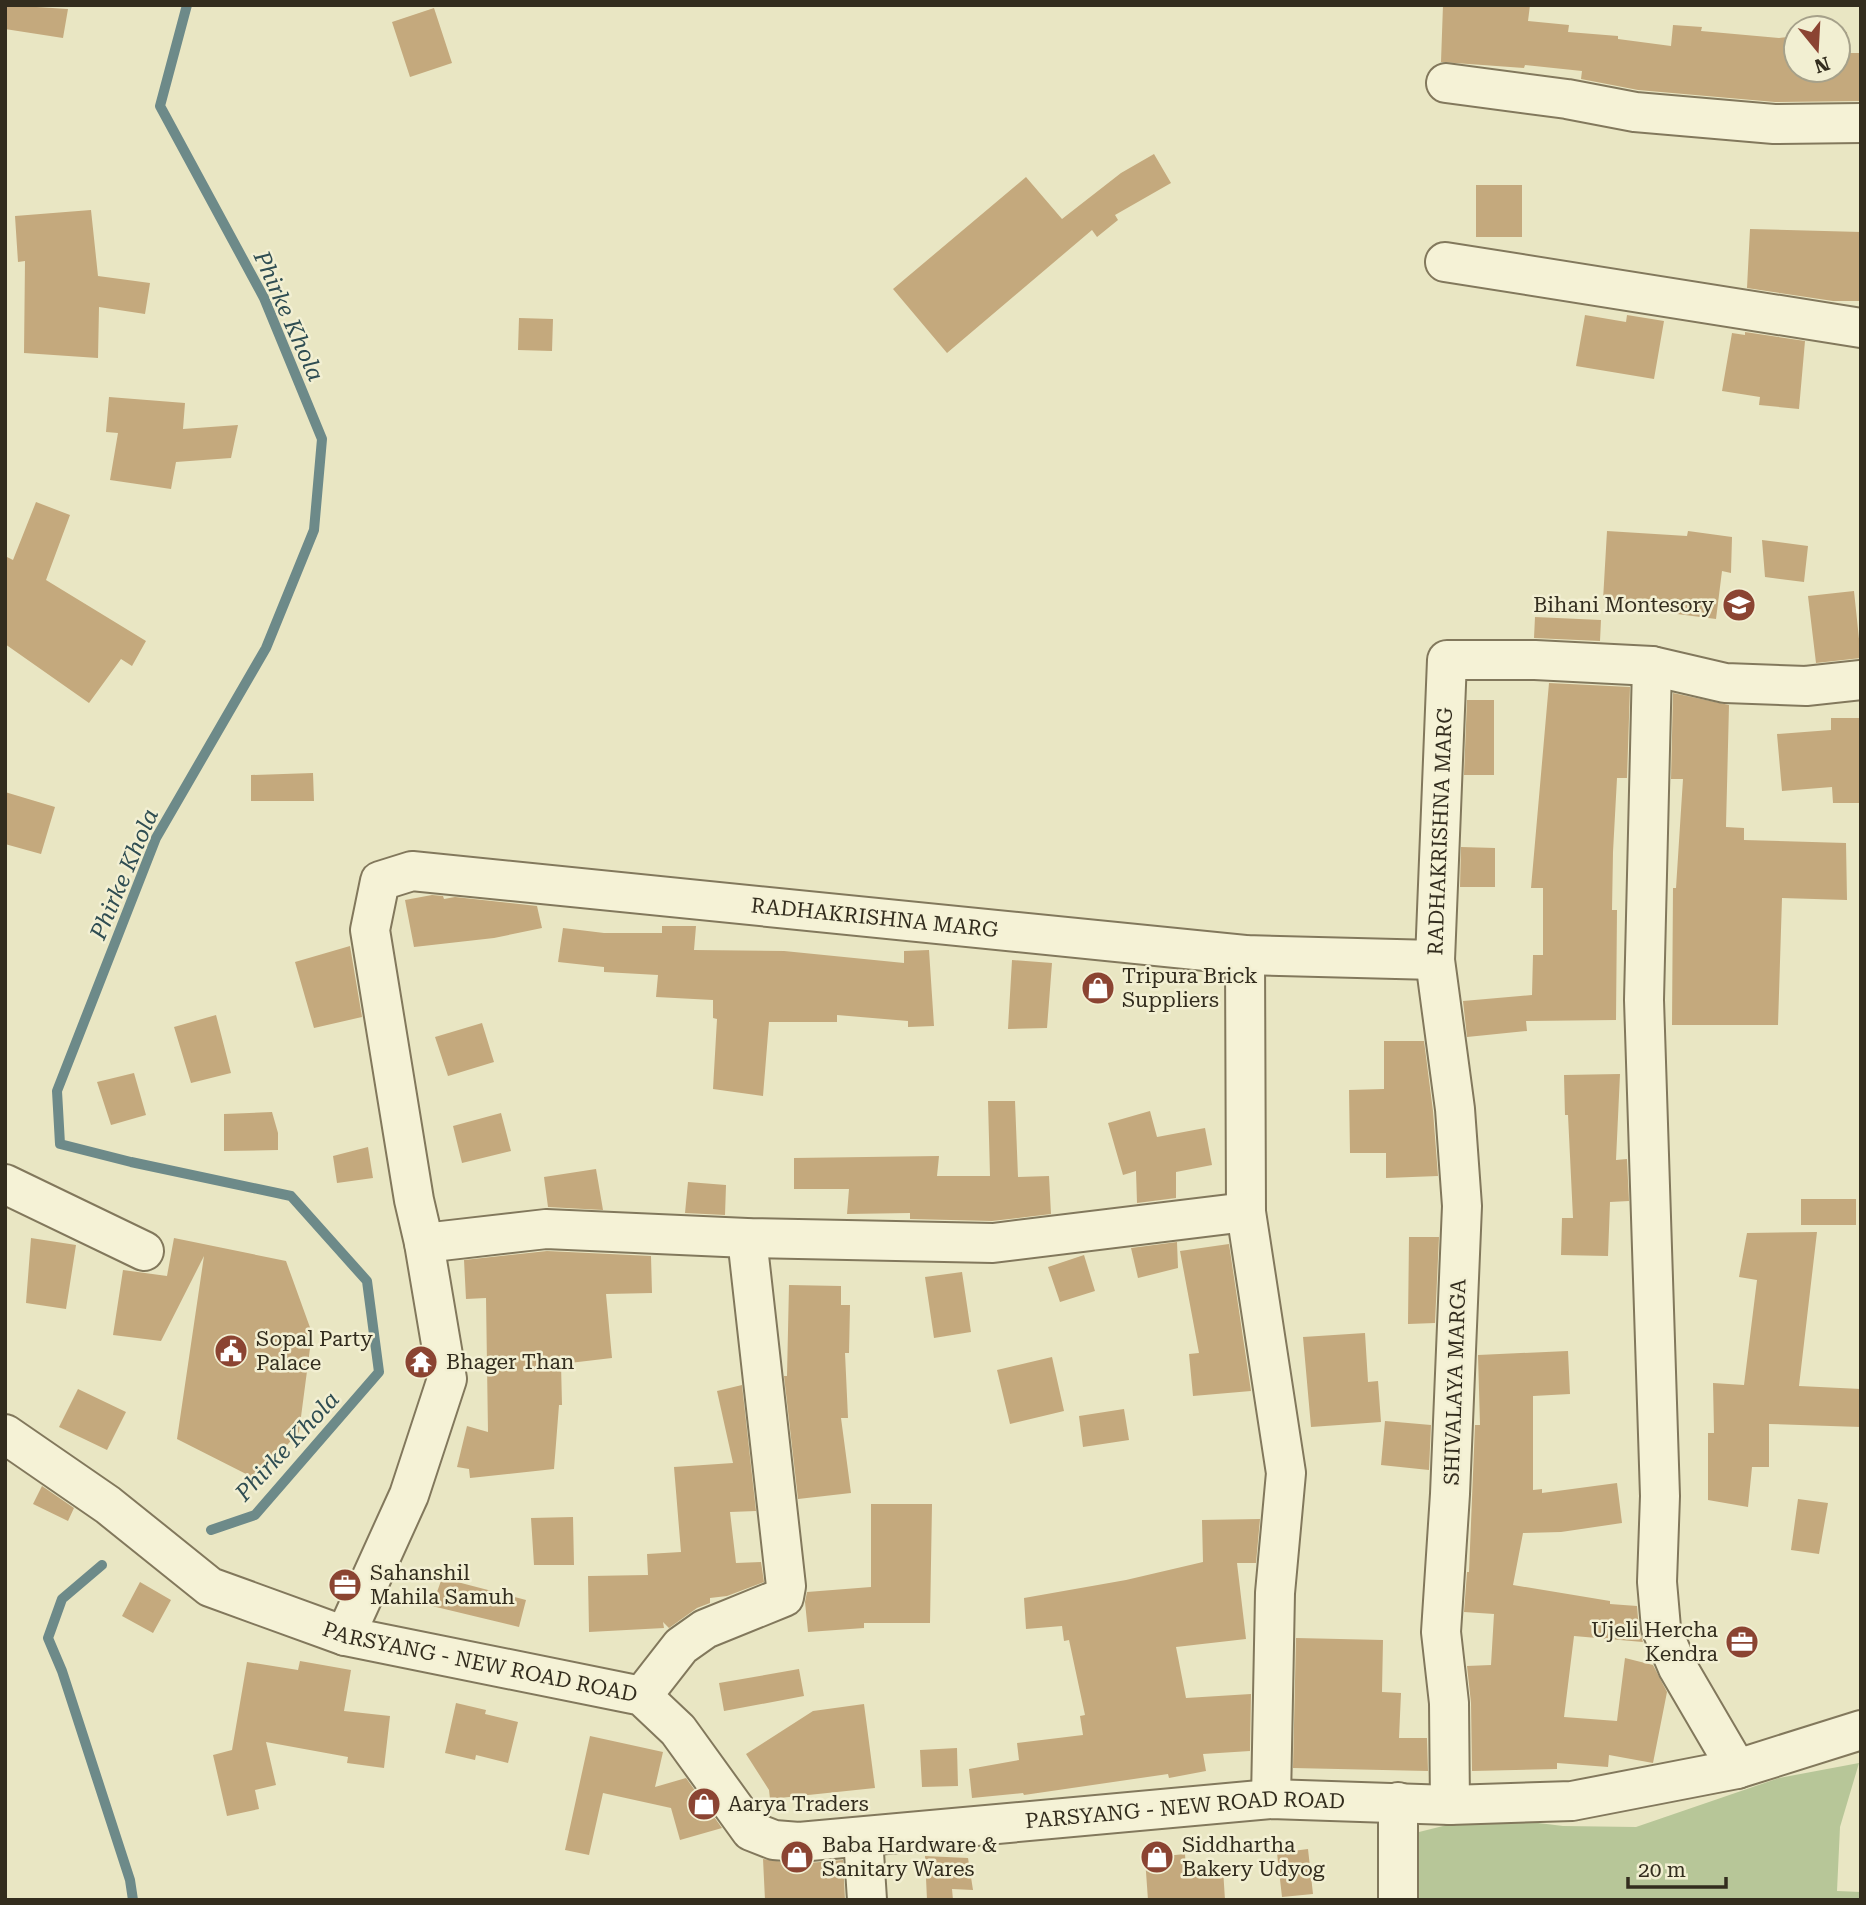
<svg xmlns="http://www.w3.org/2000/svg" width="1866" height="1905" font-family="'Roboto Serif',serif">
	<rect width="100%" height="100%" fill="#e9e6c3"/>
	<path fill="#b7c698" d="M1859 1763 1840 1827 1837 1891 1861 1892V1900H1418L1419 1832 1483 1816 1563 1826 1636 1827 1779 1778Z"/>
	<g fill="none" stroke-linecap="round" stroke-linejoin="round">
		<path stroke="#6d8a89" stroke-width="10" d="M187 5 160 106 264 298 322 439 314 530 266 648 156 838 57 1091 60 1144 131 1162 291 1196 367 1281 379 1372 255 1515 211 1530
			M102 1565 62 1599 48 1638 62 1671 130 1880 133 1900"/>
	</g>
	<path fill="#c4a97d" d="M5 5 68 9 63 38 5 29Z
		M1443 5H1530L1528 21 1569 25 1568 32 1618 36V39L1671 46 1673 25 1702 27 1701 31 1779 38 1796 36V70H1838V32H1847L1848 53H1861V101L1775 102 1638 90 1581 79 1582 71 1525 65 1524 68 1441 62Z
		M434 8 452 63 410 77 392 22Z
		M1154 154 1171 183 1115 215 1118 220 1097 237 1092 230 947 353 893 289 1026 177 1062 219 1121 173Z
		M1476 185H1522V237H1476Z
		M91 210 98 276 150 283 145 314 99 307 98 358 24 353 25 261 18 262 15 216Z
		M1750 229 1861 232V301H1833L1747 288Z
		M1585 315 1626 322 1627 315 1664 321 1654 379 1576 366Z
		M519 318 553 319 552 351 518 350Z
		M1745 332 1805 341 1799 409 1759 405 1760 397 1722 391 1732 333 1745 335Z
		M109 397 185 403 183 429 238 425 231 458 176 462 171 489 110 480 118 433 106 432Z
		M36 502 70 515 46 580 146 641 132 666 121 659 89 703 5 644V556L13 560Z
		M1607 531 1687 536 1688 531 1732 537 1731 573 1722 571 1716 619 1677 614 1678 603 1603 600Z
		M1762 540 1808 546 1804 582 1765 577Z
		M1854 591 1861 658 1816 663 1808 596Z
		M1535 617 1601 620 1600 641 1534 638Z
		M1549 683 1630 687 1627 778H1617L1613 852 1612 910H1617L1616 1020 1526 1021 1527 1031 1467 1037 1463 1001 1532 995 1533 955H1543V888H1531Z
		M1673 693 1729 705 1726 827 1744 828V840L1846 843 1847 900 1782 898 1778 1025H1672L1673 888H1676L1683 779H1671Z
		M1467 700H1494V775H1464Z
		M1831 718H1859L1861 803H1833L1832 787 1782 791 1777 734 1831 730Z
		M313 773 314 801H251V775Z
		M5 792 55 807 41 854 5 844Z
		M1461 847 1495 848V887H1460Z
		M432 895 443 896 444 899 455 897 537 906 542 928 494 938 414 947 405 900Z
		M662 926H696L694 950 784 951 904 963V951L929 950 934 1026 908 1027V1021L837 1015V1022H769L763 1096 713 1089 717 1019 713 1018V1000L656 997 658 975 604 972V967L558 962 563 928 604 933H662Z
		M350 946 362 1017 314 1028 295 962Z
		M1012 960 1052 963 1047 1028 1008 1029Z
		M216 1015 231 1073 191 1083 174 1027Z
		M482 1023 494 1062 448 1076 435 1037Z
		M1384 1041H1424L1433 1111 1438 1176 1386 1178V1153H1350L1349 1090 1384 1089Z
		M134 1073 146 1115 111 1125 97 1082Z
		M1620 1074 1616 1160 1627 1159 1629 1201 1610 1202 1608 1256 1561 1255 1562 1218H1573L1568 1115H1565L1564 1075Z
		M988 1101H1015L1018 1177 1049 1176 1051 1214 992 1221 910 1219V1213L847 1214 849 1189H794V1158L939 1156 937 1176H990Z
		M1150 1111 1157 1137 1205 1128 1212 1165 1176 1172V1198L1137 1203 1136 1171 1123 1175 1108 1123Z
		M272 1112 278 1133V1150L224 1151V1114Z
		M501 1113 511 1151 462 1163 453 1126Z
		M368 1147 373 1178 337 1183 333 1156Z
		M596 1169 603 1210 548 1207 544 1177Z
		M688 1182 726 1185 725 1215 685 1213Z
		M1801 1199H1856V1225H1801Z
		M1817 1232 1799 1386 1861 1389V1427L1769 1424V1467H1752L1748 1507 1708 1500V1433H1714L1713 1383 1744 1385 1757 1280 1739 1277 1747 1233Z
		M1409 1237H1439L1435 1323 1408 1324Z
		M31 1238 76 1245 66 1309 26 1303Z
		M174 1238 286 1261 312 1333 299 1432 256 1479 177 1439 204 1256 161 1341 113 1335 123 1270 167 1276Z
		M1177 1242 1178 1268 1138 1278 1131 1248Z
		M1229 1244 1251 1391 1193 1396 1189 1354 1199 1353 1180 1251Z
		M547 1251 651 1256 652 1293 606 1294 612 1358 561 1364 562 1405H559L554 1469 470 1478 469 1469 457 1467 467 1426 488 1432 486 1298 466 1299 464 1260Z
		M1084 1255 1095 1291 1060 1302 1048 1267Z
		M962 1272 971 1332 934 1338 925 1277Z
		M789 1285 841 1286V1305H850L849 1353H845L848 1418H841L851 1493 798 1499 784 1376H787Z
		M1365 1333 1368 1382 1378 1381 1381 1422 1311 1427 1303 1337Z
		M1568 1351 1570 1394 1533 1396V1490L1542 1489V1493L1617 1483 1622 1523 1561 1532 1523 1533 1513 1585 1610 1601V1604L1637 1606 1639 1630 1643 1642 1574 1636 1564 1717 1617 1721 1625 1658 1653 1665 1667 1692 1653 1763 1609 1755 1608 1767 1557 1763V1769L1472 1771 1471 1703 1467 1666 1491 1665 1494 1614 1464 1612 1467 1572H1469L1475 1425H1480L1478 1355Z
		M1052 1357 1064 1411 1010 1424 997 1370Z
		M742 1385 756 1511 730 1512 736 1563 761 1562 764 1582 727 1596 710 1598V1603L697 1608 669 1628 663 1622 664 1628 589 1632 588 1576 648 1575 647 1554 681 1552 674 1467 733 1463 717 1391Z
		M78 1389 126 1412 107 1450 59 1427Z
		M1124 1409 1129 1440 1083 1447 1079 1416Z
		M1385 1421 1431 1425 1429 1470 1381 1465Z
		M42 1486 74 1508 68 1521 33 1504Z
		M1798 1499 1828 1503 1819 1554 1791 1550Z
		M871 1504H932L930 1623H864V1628L808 1632 805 1602 807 1592 871 1587Z
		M573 1517 574 1565H534L531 1518Z
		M1260 1519 1256 1563H1237L1246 1639 1176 1647 1186 1698 1251 1694 1250 1751 1203 1754 1206 1771 1169 1778 1168 1774 1024 1795 1023 1793 972 1798 969 1769 1019 1760 1017 1743 1083 1735 1080 1716 1085 1715 1069 1640 1064 1641 1062 1626 1026 1629 1024 1598 1126 1580 1203 1562 1202 1520Z
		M442 1578 526 1600 519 1627 432 1606Z
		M140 1582 171 1600 153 1633 122 1616Z
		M1296 1638 1383 1640 1382 1692 1401 1693 1399 1738H1427L1428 1771 1293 1768Z
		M300 1661 351 1670 344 1711 390 1716 384 1768 347 1763 348 1757 266 1742 276 1785 255 1790 259 1809 227 1816 213 1755 232 1750 247 1662 298 1670Z
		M799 1669 804 1696 724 1711 719 1683Z
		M456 1703 486 1710 485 1714 518 1722 508 1763 476 1755 475 1760 445 1753Z
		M864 1704 875 1788 770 1799 769 1790 746 1754 813 1711Z
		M590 1736 663 1752 655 1787 686 1778 722 1828 680 1840 671 1808 603 1793 589 1855 565 1850Z
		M957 1748 958 1786 922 1787 920 1750Z
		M1308 1849 1313 1894 1282 1897 1277 1853Z
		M1185 1854 1186 1870 1223 1869 1225 1900H1148L1145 1858Z
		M925 1856 968 1858 973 1890 952 1889 953 1900H927Z
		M763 1859 797 1864 843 1860 845 1900H765Z"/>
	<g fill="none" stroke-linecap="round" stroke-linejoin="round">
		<defs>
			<g id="street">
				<path d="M1446 83 1567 99 1635 112 1774 124 1861 123"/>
				<path d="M1445 262 1861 328"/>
				<path d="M1652 666 1644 1000 1660 1496 1657 1582 1661 1628 1678 1668 1737 1769"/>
				<path d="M1245 955 1246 1212 1286 1473 1275 1593 1271 1799"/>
				<path d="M1435 960 1455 1109 1462 1206 1450 1494 1441 1632 1449 1703 1450 1805"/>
				<path d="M5 1184 144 1251"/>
				<path d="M424 1243 546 1229 747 1238 993 1243 1246 1212"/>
				<path id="s1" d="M5 1434 108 1505 210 1587 345 1636 642 1696 678 1730 751 1831 774 1840 799 1842 1271 1799 1450 1805 1572 1801 1737 1769 1861 1730"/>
				<path id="s2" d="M345 1636 409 1495 447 1379 424 1243 414 1200 370 930 380 881 412 871 1245 955 1435 960 1447 660H1535L1652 666 1725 683 1806 686 1861 680"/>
				<path d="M642 1696 681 1646 705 1629 784 1597 786 1586 747 1238"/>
				<path d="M1398 1802V1900"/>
				<path d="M863 1837 867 1900"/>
			</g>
		</defs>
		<use href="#street" stroke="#82785c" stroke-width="42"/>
		<use href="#street" stroke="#f5f2d6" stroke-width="38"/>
	</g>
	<defs>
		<symbol id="school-disc" viewBox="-11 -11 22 22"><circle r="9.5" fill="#8b4432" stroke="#f2efd2"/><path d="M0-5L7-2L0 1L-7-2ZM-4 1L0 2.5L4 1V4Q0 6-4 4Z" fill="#fff"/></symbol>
		<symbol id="shop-disc" viewBox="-11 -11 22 22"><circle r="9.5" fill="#8b4432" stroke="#f2efd2"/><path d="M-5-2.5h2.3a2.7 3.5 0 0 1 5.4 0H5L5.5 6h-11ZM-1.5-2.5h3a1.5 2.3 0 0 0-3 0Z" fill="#fff"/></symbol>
		<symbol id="civic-disc" viewBox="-11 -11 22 22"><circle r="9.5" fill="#8b4432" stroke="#f2efd2"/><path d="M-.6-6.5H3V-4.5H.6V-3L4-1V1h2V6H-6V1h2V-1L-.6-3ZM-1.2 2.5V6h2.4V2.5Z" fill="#fff"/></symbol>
		<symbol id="temple-disc" viewBox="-11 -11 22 22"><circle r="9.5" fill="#8b4432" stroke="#f2efd2"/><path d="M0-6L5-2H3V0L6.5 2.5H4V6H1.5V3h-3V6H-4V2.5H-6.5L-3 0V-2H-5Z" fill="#fff"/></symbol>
		<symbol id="office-disc" viewBox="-11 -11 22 22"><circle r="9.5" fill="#8b4432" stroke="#f2efd2"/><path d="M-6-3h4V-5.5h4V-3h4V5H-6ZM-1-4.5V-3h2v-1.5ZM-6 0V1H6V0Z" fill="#fff"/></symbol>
	</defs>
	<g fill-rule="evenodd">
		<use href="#school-disc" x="1720" y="586" width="38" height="38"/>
		<use href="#shop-disc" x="1079" y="969" width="38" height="38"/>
		<use href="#civic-disc" x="212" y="1332" width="38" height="38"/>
		<use href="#temple-disc" x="402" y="1343" width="38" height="38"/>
		<use href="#office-disc" x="326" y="1566" width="38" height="38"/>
		<use href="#office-disc" x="1723" y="1623" width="38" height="38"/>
		<use href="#shop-disc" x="685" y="1785" width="38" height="38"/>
		<use href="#shop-disc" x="778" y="1838" width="38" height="38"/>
		<use href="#shop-disc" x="1138" y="1838" width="38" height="38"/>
	</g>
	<g text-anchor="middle" stroke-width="5" stroke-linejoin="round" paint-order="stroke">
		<g font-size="21" fill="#332d1e" stroke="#f2efd2" text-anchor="start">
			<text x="1714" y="612" text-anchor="end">Bihani Montesory</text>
			<text x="1122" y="983">Tripura Brick<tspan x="1122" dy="24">Suppliers</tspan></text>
			<text x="256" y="1346">Sopal Party<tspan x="256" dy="24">Palace</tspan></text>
			<text x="446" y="1369">Bhager Than</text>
			<text x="370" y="1580">Sahanshil<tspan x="370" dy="24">Mahila Samuh</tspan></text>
			<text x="1718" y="1637" text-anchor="end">Ujeli Hercha<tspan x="1718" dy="24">Kendra</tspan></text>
			<text x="728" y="1811">Aarya Traders</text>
			<text x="822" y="1852">Baba Hardware &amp;<tspan x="822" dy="24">Sanitary Wares</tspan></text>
			<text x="1182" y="1852">Siddhartha<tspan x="1182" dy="24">Bakery Udyog</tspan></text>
		</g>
		<g font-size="21" fill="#332d1e" stroke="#f2efd2">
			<text dy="7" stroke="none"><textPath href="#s2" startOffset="1972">RADHAKRISHNA MARG</textPath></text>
			<text dy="7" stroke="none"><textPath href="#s2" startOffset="1281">RADHAKRISHNA MARG</textPath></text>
			<text transform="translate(1455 1382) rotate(-88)" y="7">SHIVALAYA MARGA</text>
			<text dy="7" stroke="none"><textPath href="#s1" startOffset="537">PARSYANG - NEW ROAD ROAD</textPath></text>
			<text dy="7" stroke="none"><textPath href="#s1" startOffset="1314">PARSYANG - NEW ROAD ROAD</textPath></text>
		</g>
		<g font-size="23" font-style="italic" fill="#2f4d52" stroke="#f2efd2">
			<text transform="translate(289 316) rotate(66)" y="8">Phirke Khola</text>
			<text transform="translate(124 874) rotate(-67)" y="8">Phirke Khola</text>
			<text transform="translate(287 1446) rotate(-47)" y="8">Phirke Khola</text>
		</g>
	</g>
	<rect width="1866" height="1905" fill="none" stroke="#332d1e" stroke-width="14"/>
	<g transform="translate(1817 49) rotate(162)"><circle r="33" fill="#f2efd2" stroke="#a6a18a" stroke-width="2"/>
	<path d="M0-5L12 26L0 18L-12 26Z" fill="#8b4432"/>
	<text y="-10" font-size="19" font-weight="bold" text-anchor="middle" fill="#332d1e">N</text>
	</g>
	<path d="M1628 1877v10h98v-10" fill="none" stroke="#332d1e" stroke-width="3.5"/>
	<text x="1638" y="1877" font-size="21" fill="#332d1e" stroke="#f2efd2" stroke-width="5" paint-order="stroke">20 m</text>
</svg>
